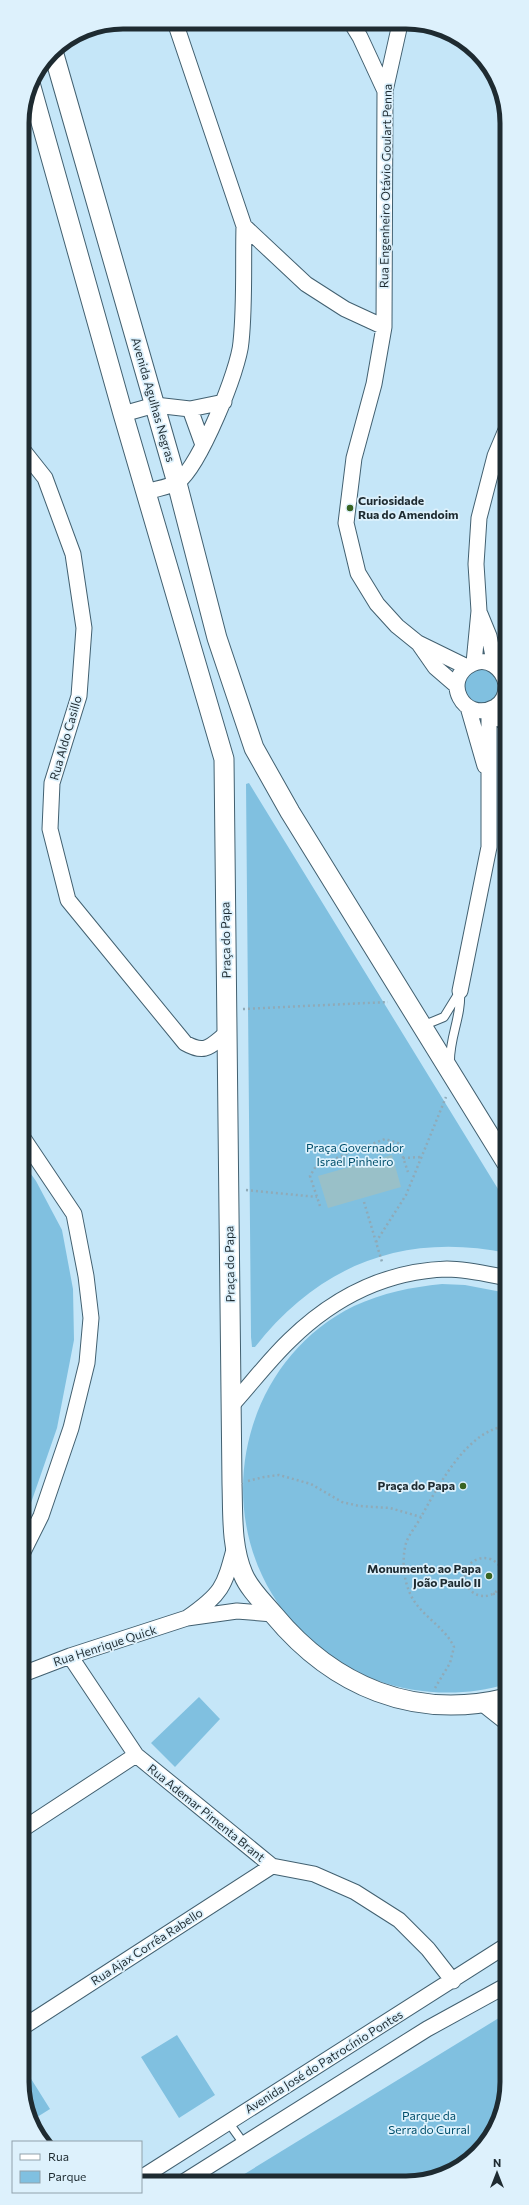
<svg xmlns="http://www.w3.org/2000/svg" width="529" height="2205" font-family="Commissioner,sans-serif">
	<rect width="100%" height="100%" fill="#c5e6f8"/>
	<path fill="#80c0e0" d="M464 686a18 18 0 1 1 36 0a18 18 0 1 1-36 0Z
		M249 783 506 1202 507 1253C404 1232 319 1265 255 1347H252L251 1337 246 784Z
		M23 1163 36 1181 62 1230 73 1289 74 1340 57 1428 23 1526Z
		M442 1284 465 1285 507 1293V1684C464 1697 417 1695 376 1680 333 1663 296 1634 272 1594 212 1495 248 1358 354 1306 383 1293 411 1287 442 1284Z
		M199 1697 220 1719 175 1767 151 1743Z
		M507 2013V2088L499 2120 482 2149 456 2170 419 2182 233 2181Z
		M177 2035 215 2095 179 2118 141 2057Z
		M23 2066 50 2109 34 2119 23 2095Z"/>
	<path fill="#99c0c8" d="M392 1155 401 1187 328 1208 318 1176Z"/>
	<g fill="none" stroke-linecap="round" stroke-linejoin="round">
		<defs>
			<path id="service" d="M422 1026 444 1017 460 991C462 1016 449 1038 450 1063
				M229 2123 244 2144"/>
			<path id="minor" d="M175 22 244 226 306 284 345 309 384 327
				M352 24 360 37 385 91
				M400 24 385 91 384 327 374 384 354 458 346 523 358 573 377 604 397 626 418 643 467 667
				M190 409 203 445
				M123 414 155 405 190 409 224 402
				M22 449 45 478 73 554 84 628 79 696 52 783 50 829 68 900 185 1043C206 1055 210 1046 227 1033
				M146 492C155 489 170 487 178 482 200 465 239 370 241 342 245 304 243 265 244 226
				M480 614 489 636 495 666
				M419 644 435 667 457 686
				M474 663 479 611 476 564 479 518 495 456 506 430
				M506 684C503 669 488 656 472 664 441 679 463 724 495 707 502 703 506 695 506 686
				M468 707 485 766
				M491 709 506 724
				M460 991 489 847V710
				M23 1138 74 1214 86 1276 91 1318 87 1363 71 1428 41 1516 23 1552
				M231 1406C251 1384 269 1360 290 1340 333 1298 386 1271 447 1269 467 1269 487 1274 507 1278
				M235 1546C224 1587 223 1593 187 1618L237 1611 273 1614
				M70 1656 136 1755 272 1866 314 1874 355 1892 399 1920 428 1949 453 1981
				M23 1674 70 1656 187 1618
				M483 1704 507 1723
				M23 1829 136 1755
				M23 2027 272 1866
				M141 2178 507 1945
				M185 2181 427 2029 507 1985"/>
			<path id="tertiary" d="M53 51 177 483 217 638 254 748 290 812 506 1162
				M30 83 123 414 224 759 232 1484C233 1514 231 1546 243 1574 249 1589 263 1602 274 1615 333 1686 414 1721 507 1698"/>
		</defs>
		<use href="#service" stroke="#426070" stroke-width="10"/>
		<use href="#minor" stroke="#426070" stroke-width="17"/>
		<use href="#tertiary" stroke="#426070" stroke-width="21"/>
		<path stroke="#8faab8" stroke-width="2.5" stroke-dasharray="2 3" stroke-linecap="butt" d="M243 1009 388 1002
			M403 1158 422 1157
			M246 1190 317 1197
			M364 1202 382 1262
			M320 1206 310 1176 316 1166 385 1139 398 1143 408 1172
			M376 1242 406 1195 446 1097
			M248 1481 264 1477 279 1475 311 1484 342 1502 359 1506 390 1508 421 1517
			M465 1577a19 19 0 1 1 38 0a19 19 0 1 1-38 0Z
			M501 1567 507 1571
			M493 1594 507 1592
			M435 1688 450 1663 454 1647C444 1625 418 1615 409 1591 403 1576 402 1559 406 1543 409 1534 417 1525 421 1517 437 1488 461 1443 492 1430 496 1428 502 1427 507 1426"/>
		<use href="#service" stroke="#fff" stroke-width="8"/>
		<use href="#minor" stroke="#fff" stroke-width="15"/>
		<use href="#tertiary" stroke="#fff" stroke-width="19"/>
	</g>
	<g fill="#386421" stroke="#ddf1fc" stroke-width="1.5">
		<circle cx="350" cy="508" r="4"/>
		<circle cx="463" cy="1486" r="4"/>
		<circle cx="489" cy="1576" r="4"/>
	</g>
	<g text-anchor="middle" stroke-width="3.5" stroke-linejoin="round" paint-order="stroke">
		<g font-size="12" fill="#1e2b31" stroke="#ddf1fc">
			<text transform="translate(386 186) rotate(-89)" y="4">Rua Engenheiro Otávio Goulart Penna</text>
			<text transform="translate(153 400) rotate(74)" y="4">Avenida Agulhas Negras</text>
			<text transform="translate(66 738) rotate(-74)" y="4">Rua Aldo Casillo</text>
			<text transform="translate(226 940) rotate(-91)" y="4">Praça do Papa</text>
			<text transform="translate(230 1264) rotate(-91)" y="4">Praça do Papa</text>
			<text transform="translate(105 1646) rotate(-18)" y="4">Rua Henrique Quick</text>
			<text transform="translate(206 1813) rotate(39)" y="4">Rua Ademar Pimenta Brant</text>
			<text transform="translate(147 1947) rotate(-33)" y="4">Rua Ajax Corrêa Rabello</text>
			<text transform="translate(324 2062) rotate(-32)" y="4">Avenida José do Patrocínio Pontes</text>
		</g>
		<g font-size="12" font-weight="bold" fill="#1e2b31" stroke="#ddf1fc" text-anchor="end">
			<text x="358" y="505" text-anchor="start">Curiosidade<tspan x="358" dy="14">Rua do Amendoim</tspan></text>
			<text x="455" y="1490">Praça do Papa</text>
			<text x="481" y="1573">Monumento ao Papa<tspan x="481" dy="14">João Paulo II</tspan></text>
		</g>
		<g font-size="12" fill="#004f6c" stroke="#ddf1fc">
			<text x="355" y="1152">Praça Governador<tspan x="355" dy="14">Israel Pinheiro</tspan></text>
			<text x="429" y="2120">Parque da<tspan x="429" dy="14">Serra do Curral</tspan></text>
		</g>
	</g>
	<path d="M0 0H529V2205H0ZM123 29H406A94 94 0 0 1 500 123V2082A94 94 0 0 1 406 2176H123A94 94 0 0 1 29 2082V123A94 94 0 0 1 123 29Z" fill="#ddf1fc" fill-rule="evenodd"/>
	<path fill="none" stroke="#1e2b31" stroke-width="5" d="M123 29H406A94 94 0 0 1 500 123V2082A94 94 0 0 1 406 2176H123A94 94 0 0 1 29 2082V123A94 94 0 0 1 123 29Z"/>
	<rect x="12" y="2141" width="130" height="52" fill="#ddf1fc" stroke="#91a2ab"/>
	<rect x="20" y="2154" width="20" height="6" fill="#ffffff" stroke="#91a2ab"/>
	<text x="48" y="2161" font-size="12" fill="#1e2b31">Rua</text>
	<rect x="20" y="2171" width="20" height="12" fill="#80c0e0" stroke="#91a2ab"/>
	<text x="48" y="2181" font-size="12" fill="#1e2b31">Parque</text>
	<g transform="translate(497 2173)" stroke="#ddf1fc" stroke-width="3" paint-order="stroke">
	<path d="M0-3L7 15L0 10L-7 15Z" fill="#1e2b31"/>
	<text y="-6" font-size="11" font-weight="bold" text-anchor="middle" fill="#1e2b31">N</text>
	</g>
</svg>
